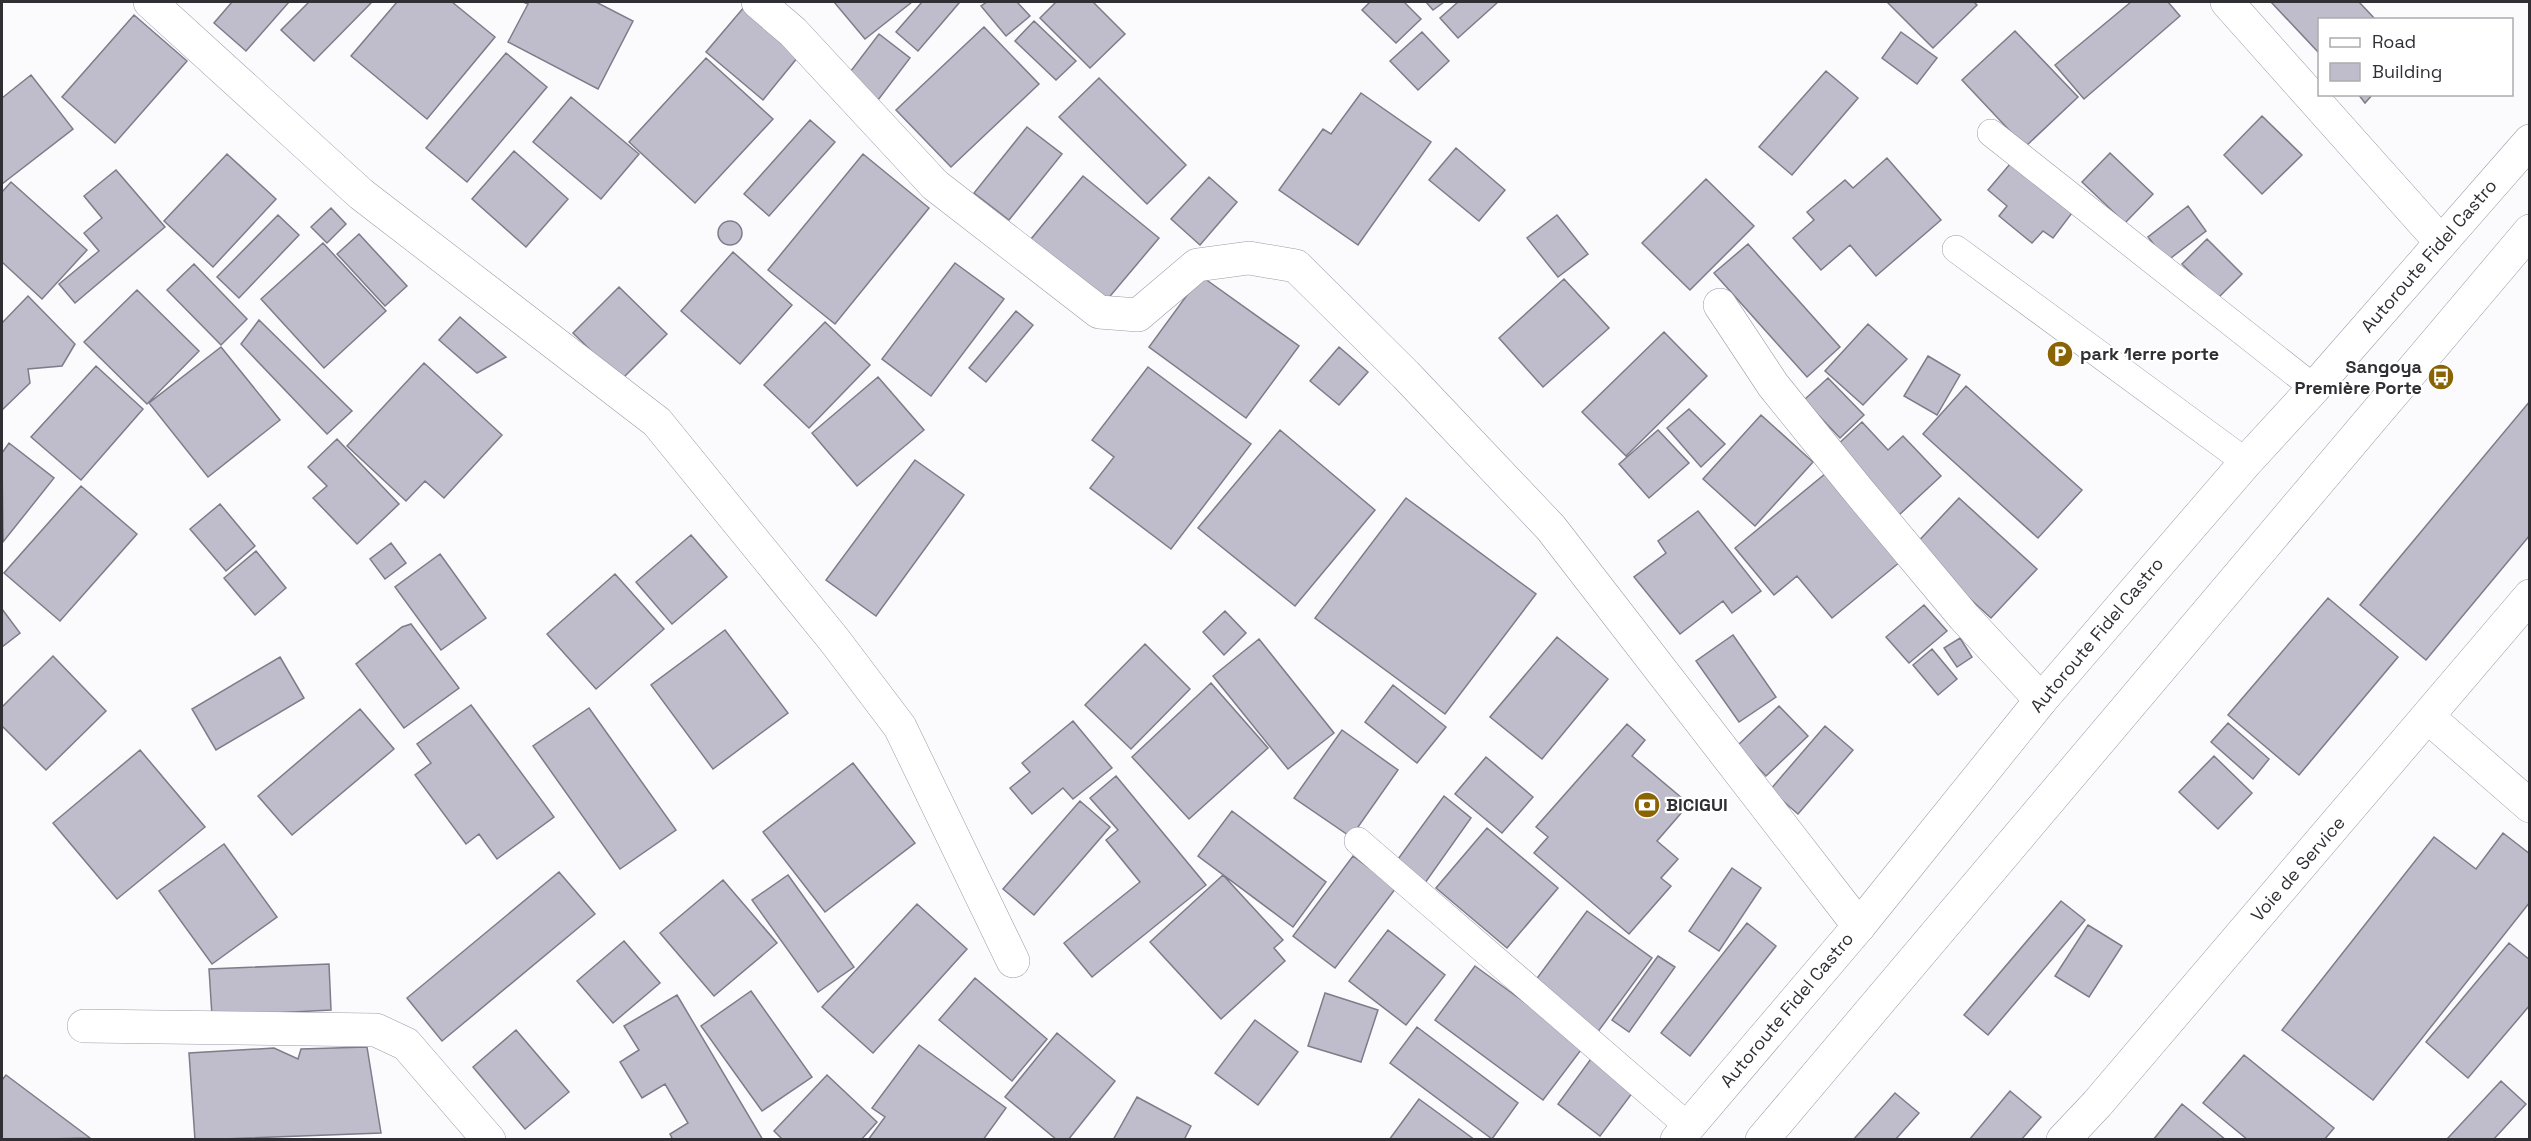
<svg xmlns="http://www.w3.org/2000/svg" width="2531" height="1141" font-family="'Space Grotesk',sans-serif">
	<rect width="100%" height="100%" fill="#fbfbfe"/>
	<path fill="#bfbdcb" stroke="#7d7c88" stroke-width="1.5" d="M232 2H289L246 51 214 23Z
		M309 2H372L314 61 281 30Z
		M397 2H452L495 37 427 119 351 56Z
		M523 2H596L633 21 598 89 508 42 528 4Z
		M834 2H912L865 39Z
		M922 2H956L959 3 918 51 896 32Z
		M987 2H1017L1030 16 1006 36 981 6Z
		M1056 2H1093L1125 34 1090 68 1040 18Z
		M1370 2H1404L1421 19 1396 43 1362 10Z
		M1426 2H1444L1433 10Z
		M1458 2H1498L1458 38 1440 18Z
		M1887 2H1974L1977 5 1933 48Z
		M2131 2H2168L2180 16 2084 99 2055 65Z
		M2271 2H2359L2376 20H2320V54Z
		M745 6 802 52 763 100 706 52Z
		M134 15 187 61 115 143 62 97Z
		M1034 21 1076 61 1056 80 1015 41Z
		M984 27 1039 84 951 167 896 110Z
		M2015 31 2078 97 2025 147 1962 80Z
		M1422 32 1449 61 1418 90 1390 61Z
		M1901 32 1937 58 1917 84 1882 58Z
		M879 34 910 58 875 104 844 80Z
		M506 53 547 87 467 182 426 148Z
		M706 58 773 119 695 203 629 142Z
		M1826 71 1858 98 1792 175 1759 147Z
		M31 75 73 129 2 184V98Z
		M1099 78 1186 165 1147 204 1059 117Z
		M1361 93 1431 142 1358 245 1279 190 1323 129 1331 134Z
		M2358 94H2373L2365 103Z
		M571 97 639 154 601 199 533 142Z
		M2262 116 2302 155 2262 194 2224 155Z
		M810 120 835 142 769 216 744 194Z
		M1027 127 1062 154 1009 220 974 193Z
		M1456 148 1505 190 1479 221 1429 180Z
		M514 151 568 199 526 247 472 199Z
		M2110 153 2153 194 2125 223 2082 182Z
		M227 154 276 199 213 267 164 221Z
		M863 154 929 208 835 324 768 270Z
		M1887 158 1941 220 1876 276 1850 245 1821 270 1793 238 1814 220 1807 212 1845 180 1853 188Z
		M2010 164 2072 213 2053 238 2043 231 2032 243 1999 216 2007 206 1988 190Z
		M116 170 165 227 75 303 59 284 99 251 84 233 102 218 84 196Z
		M1083 176 1159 238 1106 301 1031 239Z
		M1209 177 1237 202 1200 245 1171 219Z
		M1706 179 1754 226 1690 290 1642 243Z
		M11 182 87 250 42 299 2 262V192Z
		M2188 206 2206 231 2167 261 2148 237Z
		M331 208 346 224 327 243 311 227Z
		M278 215 299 235 239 298 217 277Z
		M1557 215 1588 254 1558 277 1527 238Z
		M718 233a12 12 0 1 1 24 0a12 12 0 1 1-24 0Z
		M359 234 407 286 385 306 337 254Z
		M2207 239 2242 274 2217 299 2182 264Z
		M323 243 386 311 324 368 261 299Z
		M1748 244 1840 347 1807 377 1714 273Z
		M733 252 792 305 740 364 681 311Z
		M955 263 1004 299 931 396 882 359Z
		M194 264 247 319 221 345 167 290Z
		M1201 276 1299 346 1246 418 1149 347Z
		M1564 279 1609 328 1543 387 1499 338Z
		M619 287 667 334 621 380 573 333Z
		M137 290 199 351 147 404 84 342Z
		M28 296 75 344 62 366 28 369 30 383 2 410V323Z
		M1016 311 1033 325 986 382 969 368Z
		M460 317 506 357 477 373 439 340Z
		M259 320 352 411 327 434 241 344Z
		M825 322 870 365 809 428 764 385Z
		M1868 324 1907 359 1863 405 1825 371Z
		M1664 332 1707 376 1626 456 1582 412Z
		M221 347 280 420 208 477 149 403Z
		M1339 347 1368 372 1339 405 1310 381Z
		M1928 356 1960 375 1937 415 1904 396Z
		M424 363 502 435 444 498 425 481 406 501 347 446Z
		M96 366 143 409 81 480 31 437Z
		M1148 367 1251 444 1171 549 1090 488 1114 457 1092 440Z
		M878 377 924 430 857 486 812 433Z
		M1828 378 1864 415 1840 438 1804 400Z
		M1966 386 2082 490 2038 538 1923 434Z
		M2530 401V535L2426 660 2360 605Z
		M1689 409 1725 444 1701 467 1667 428Z
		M1761 415 1813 462 1755 526 1703 479Z
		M1862 422 1888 450 1903 436 1941 476 1899 515 1835 447Z
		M1280 430 1375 510 1295 606 1198 528Z
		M1658 430 1689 463 1649 498 1619 464Z
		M337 439 399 504 357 544 313 498 327 486 308 467Z
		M9 443 54 478 3 542 2 453Z
		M915 460 964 495 876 616 826 580Z
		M1831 469 1906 557 1832 618 1797 576 1774 595 1735 548Z
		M81 486 137 534 60 621 4 573Z
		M1406 498 1536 594 1445 714 1315 618Z
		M1959 498 2037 569 1991 618 1913 547Z
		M220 504 255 546 226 571 190 529Z
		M1698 511 1761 591 1732 613 1723 601 1680 634 1634 577 1666 553 1658 541Z
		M691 535 727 577 672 624 636 582Z
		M391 543 406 563 385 579 370 559Z
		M256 551 286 588 255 615 224 578Z
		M440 554 486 618 441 650 395 587Z
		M615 574 664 629 596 689 547 634Z
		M2328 598 2398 657 2299 775 2228 715Z
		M1924 605 1947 631 1909 663 1886 637Z
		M2 609 20 633 2 647Z
		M1225 611 1246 633 1224 655 1203 632Z
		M411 624 459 688 404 728 356 664 402 627Z
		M725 630 788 713 713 769 651 685Z
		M1733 635 1776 697 1739 722 1696 661Z
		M1557 637 1608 679 1542 759 1490 717Z
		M1960 638 1972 657 1957 667 1944 648Z
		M1259 639 1334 733 1288 769 1213 676Z
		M1145 644 1190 689 1131 749 1085 705Z
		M1932 649 1957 679 1938 695 1913 665Z
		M53 656 106 711 46 770 2 726V707Z
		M280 657 304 698 216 750 192 709Z
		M1211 683 1268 748 1189 819 1132 757Z
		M1393 685 1446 727 1417 763 1365 722Z
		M471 705 554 817 497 859 479 834 466 844 415 775 431 763 417 744Z
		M1779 706 1808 736 1766 776 1737 746Z
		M589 708 676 830 620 869 533 746Z
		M360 709 394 749 292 835 258 796Z
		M1073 721 1112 768 1073 799 1063 788 1032 814 1010 788 1030 772 1022 763Z
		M2228 723 2269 759 2253 779 2211 742Z
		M1627 724 1645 740 1632 756 1689 804 1657 841 1678 859 1661 878 1671 886 1629 934 1534 853 1548 837 1536 827Z
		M1825 726 1853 750 1798 814 1770 790Z
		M1342 730 1398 770 1351 837 1294 798Z
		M140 750 205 827 117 899 53 823Z
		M2214 756 2252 793 2218 829 2179 792Z
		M1486 757 1533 797 1502 833 1455 794Z
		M853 763 915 843 825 912 763 832Z
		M1116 776 1206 885 1092 977 1064 943 1140 882 1106 840 1118 830 1090 798Z
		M1444 796 1471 818 1420 890 1390 870Z
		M1080 801 1110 827 1034 915 1003 889Z
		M1232 811 1326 882 1293 927 1198 856Z
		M1487 828 1558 888 1507 948 1436 888Z
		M2503 833 2530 854V902L2373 1100 2282 1030 2434 837 2476 869Z
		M224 844 277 917 212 964 159 891Z
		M1353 856 1396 888 1335 968 1293 936Z
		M1732 868 1761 888 1719 951 1689 931Z
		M559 872 595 914 442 1041 407 998Z
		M788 875 854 967 818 992 752 900Z
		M1223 875 1283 940 1274 948 1285 961 1221 1019 1150 942Z
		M723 880 777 943 714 996 660 933Z
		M2061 901 2085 920 1988 1035 1964 1015Z
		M917 904 967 949 873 1053 822 1007Z
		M1587 911 1652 958 1597 1033 1532 985Z
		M1747 923 1776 946 1690 1056 1661 1033Z
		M2088 925 2122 946 2089 997 2055 976Z
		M1388 930 1445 975 1406 1025 1349 981Z
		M624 941 660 983 613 1023 577 981Z
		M2509 943 2530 960V1005L2468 1078 2426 1042Z
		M1658 956 1675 967 1629 1032 1612 1020Z
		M329 964 331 1010 212 1016 209 969Z
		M1475 966 1584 1046 1543 1100 1435 1020Z
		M975 978 1047 1039 1012 1081 939 1020Z
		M751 991 812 1077 762 1111 701 1026Z
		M1325 993 1378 1010 1361 1062 1308 1046Z
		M677 995 763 1140H673L670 1134 688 1123 665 1084 642 1098 620 1062 639 1050 624 1026Z
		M1255 1020 1298 1052 1258 1105 1215 1073Z
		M1417 1027 1518 1103 1492 1139 1390 1063Z
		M516 1030 569 1092 525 1129 473 1067Z
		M1057 1033 1115 1081 1068 1140H1057L1005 1097Z
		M919 1045 1006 1108 983 1140H868L885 1117 872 1108Z
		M367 1047 381 1133 195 1140 189 1053 274 1048 298 1059 301 1049Z
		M2244 1055 2334 1128 2324 1140H2248L2203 1103Z
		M1593 1056 1636 1088 1600 1136 1558 1104Z
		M6 1075 90 1138 2 1140V1080Z
		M827 1075 877 1122 861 1140H783L774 1131Z
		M2501 1081 2526 1104 2493 1140 2447 1139Z
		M2010 1091 2041 1117 2021 1140H1969Z
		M1895 1093 1919 1113 1895 1140H1853Z
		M1137 1097 1191 1126 1184 1140H1113Z
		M1419 1099 1475 1140H1389Z
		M2182 1104 2226 1140H2153Z"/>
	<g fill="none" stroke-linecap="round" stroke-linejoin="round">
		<defs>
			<path id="lane" d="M1991 133 2314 388
				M1956 249 2246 462
				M1358 841 1688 1126"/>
			<path id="street" d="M150 2 361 194 657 422 835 641 900 727 1013 961
				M758 2 793 32 935 185 1099 312 1138 315 1197 265 1249 258 1296 266 1406 375 1551 528 1859 926
				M2227 2 2440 241
				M1720 305 1773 385 1857 489 1964 617 2041 700
				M2428 717 2530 806
				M84 1026 376 1030 406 1044 489 1140
				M2063 1140 2097 1104 2530 596"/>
			<path id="highway" d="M1677 1140 1859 926 2041 700 2246 462 2314 388 2530 141
				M1762 1140 2530 231"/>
		</defs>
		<use href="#lane" stroke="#9c9aa7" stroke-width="28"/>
		<use href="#street" stroke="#9c9aa7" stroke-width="34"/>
		<use href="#highway" stroke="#9c9aa7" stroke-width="34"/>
		<use href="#lane" stroke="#fff" stroke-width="27"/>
		<use href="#street" stroke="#fff" stroke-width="33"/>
		<use href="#highway" stroke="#fff" stroke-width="33"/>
	</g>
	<defs>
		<symbol id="parking-disc" viewBox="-11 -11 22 22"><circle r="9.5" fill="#8a6403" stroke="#fff"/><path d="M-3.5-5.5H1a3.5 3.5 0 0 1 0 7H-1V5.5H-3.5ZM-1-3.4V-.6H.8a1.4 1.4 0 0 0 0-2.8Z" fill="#fff"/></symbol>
		<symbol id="bus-disc" viewBox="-11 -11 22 22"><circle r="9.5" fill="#8a6403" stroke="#fff"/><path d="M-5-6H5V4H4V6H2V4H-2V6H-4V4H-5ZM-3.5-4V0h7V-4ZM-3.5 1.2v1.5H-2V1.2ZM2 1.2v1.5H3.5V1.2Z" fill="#fff"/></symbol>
		<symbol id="bank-disc" viewBox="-11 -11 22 22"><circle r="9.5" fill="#8a6403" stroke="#fff"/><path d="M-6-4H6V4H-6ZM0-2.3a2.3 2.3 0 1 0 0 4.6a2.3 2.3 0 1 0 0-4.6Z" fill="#fff"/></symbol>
	</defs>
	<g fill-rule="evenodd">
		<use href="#parking-disc" x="2045" y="339" width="30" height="30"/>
		<use href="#bus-disc" x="2426" y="362" width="30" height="30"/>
		<use href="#bank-disc" x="1632" y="790" width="30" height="30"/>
	</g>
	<g text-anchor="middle" stroke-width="4.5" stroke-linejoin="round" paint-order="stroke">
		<g font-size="18" fill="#2f2f34" stroke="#fff">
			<text transform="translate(2429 256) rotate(-49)" y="6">Autoroute Fidel Castro</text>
			<text transform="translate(2097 635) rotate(-50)" y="6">Autoroute Fidel Castro</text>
			<text transform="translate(2298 869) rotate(-49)" y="6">Voie de Service</text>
			<text transform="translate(1787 1010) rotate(-50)" y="6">Autoroute Fidel Castro</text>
		</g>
		<g font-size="18" font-weight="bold" fill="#2f2f34" stroke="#fff" text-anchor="start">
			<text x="2080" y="360">park 1erre porte</text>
			<text x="2422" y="373" text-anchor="end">Sangoya<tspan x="2422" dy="21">Première Porte</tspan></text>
			<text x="1666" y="811">BICIGUI</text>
		</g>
	</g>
	<rect width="2531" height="1141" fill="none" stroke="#2f2f34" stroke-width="6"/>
	<rect x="2318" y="18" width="195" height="78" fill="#ffffff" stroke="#acacae" stroke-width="1.5"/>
	<rect x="2330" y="38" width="30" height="9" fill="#ffffff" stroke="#acacae" stroke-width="1.5"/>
	<text x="2372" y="48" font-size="18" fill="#2f2f34">Road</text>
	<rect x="2330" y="63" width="30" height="18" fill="#bfbdcb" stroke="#acacae" stroke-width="1.5"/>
	<text x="2372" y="78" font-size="18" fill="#2f2f34">Building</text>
</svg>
